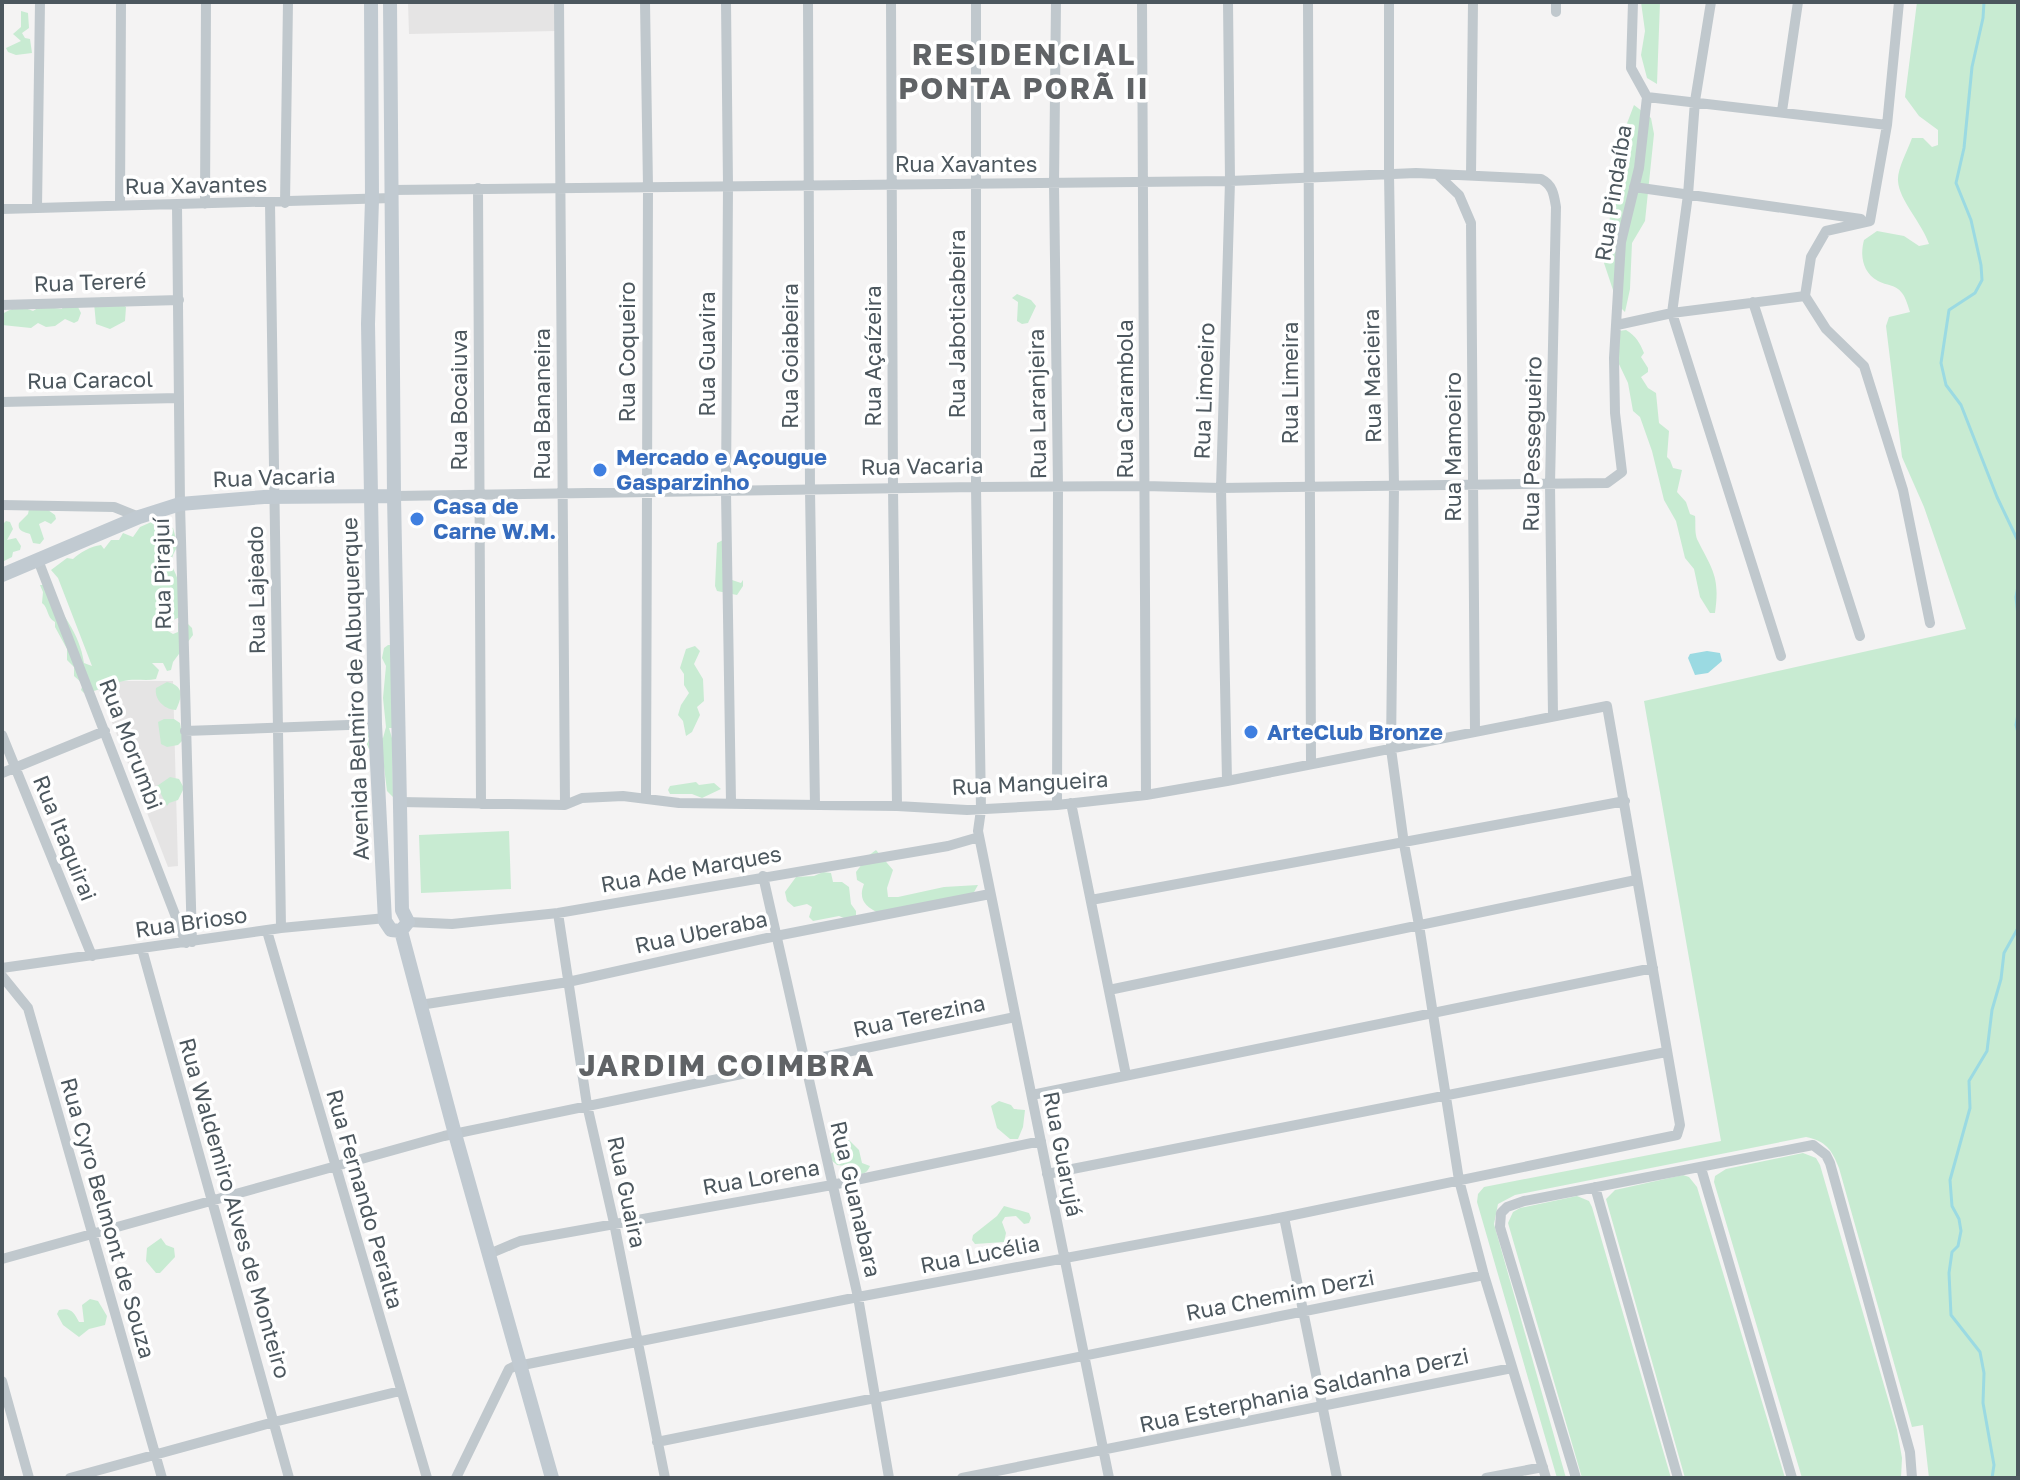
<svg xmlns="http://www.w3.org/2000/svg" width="2020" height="1480" font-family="'Golos Text',sans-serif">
	<rect width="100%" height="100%" fill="#f4f3f3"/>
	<path fill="#e5e4e4" d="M408 2H556V31L409 34Z
		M96 681H173L178 866 168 867Z"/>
	<path fill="#c8ebd2" d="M1641 2H1660L1657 84 1647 78 1641 55 1645 31Z
		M1917 2H2018V1478H1929L1923 1425 1912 1427 1839 1168C1832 1150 1826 1141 1806 1137L1515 1195 1498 1204 1494 1224 1566 1478H1557L1477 1202 1478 1194 1484 1187 1721 1141 1644 701 1966 629 1924 507 1902 457 1886 326 1889 317 1910 312C1908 306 1906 298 1902 293 1895 284 1887 286 1878 281 1862 272 1860 255 1864 240L1877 231 1904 236 1919 246 1929 244C1922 223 1899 200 1898 181 1897 169 1908 150 1912 138H1923L1932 147 1938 145V130L1919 116 1905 97Z
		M21 11 28 13 29 28 22 33 25 38 30 39 32 53 16 55 8 52 6 48 21 41 13 34 21 27Z
		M1634 105 1651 118 1654 134 1645 221 1632 243 1630 289 1625 312 1618 305 1604 263 1610 216 1627 172 1622 149 1626 126Z
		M1017 294 1031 300 1036 306 1028 323 1022 324 1017 321 1018 302 1012 298Z
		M101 297 117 300 126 307 125 321 110 329 96 324 94 303Z
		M75 301 81 313 78 321 74 323 65 319 55 326 46 327 38 323 31 328 2 325V311L4 313C14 307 21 306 33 311L41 306 62 309 63 305Z
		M1626 330C1636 336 1640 343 1644 353L1641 357 1648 368V372L1641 377 1648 388 1656 393 1659 423 1669 431 1667 457 1670 460 1673 468 1682 470 1677 492 1686 502 1690 514 1695 516C1696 523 1694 534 1698 541 1713 571 1720 577 1715 613H1710L1700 597 1694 569 1685 558 1676 521 1664 500 1652 451 1640 417 1633 411 1628 383 1618 362 1619 331Z
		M29 509 48 510 55 515 56 519 51 524 45 521 39 524 44 539 40 544 33 543 30 534C24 532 17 531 19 523L28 514Z
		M156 520 173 528 178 546C166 564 174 566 179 583 182 593 180 607 180 617L173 620 168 631 173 634 178 632V623L185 621 192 628 193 635 173 662 171 670 167 671 163 663H152L159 670 156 679C147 681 138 679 129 680 114 682 100 691 84 693L81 690 83 684 74 676V667L67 660V649L55 627V622C46 617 49 608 42 603L43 592 40 585H44C60 611 80 633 84 663L92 666 58 578 51 570 67 558 73 559C79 553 91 546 101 545L104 549 111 540H119L123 533 133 537 140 527Z
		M6 521 10 522 13 529 7 540 16 538 21 546 20 550 13 552 12 557 2 562V525Z
		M723 540 732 580 741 583 743 580V586L737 595 717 591 715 586 717 543Z
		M388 645H392L396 678 391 685 396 728H389L392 738 393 797 387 791 383 759 368 748 365 740 369 731 383 738 386 727 383 698 386 666 382 658 384 648Z
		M695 646 700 651 694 664 703 679 704 701 697 707 700 715 692 732 686 736 683 721 678 715 681 705 689 693 684 685V674L680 668 686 649Z
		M167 682C185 686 182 697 176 710 165 710 154 700 156 688Z
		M164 719H174L180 723 183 740 178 745 167 747 161 744 158 722Z
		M170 777 179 779 184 788 178 800 169 803 167 806 157 786Z
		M696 782 699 785 714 783 721 789 702 798 692 794H670L668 790 670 786Z
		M509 831 511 889 421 893 419 835Z
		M876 850 893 870 887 888 888 897H898L944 887 978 885 973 894 879 913C865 907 858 899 864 884L857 880 856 872 868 856Z
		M823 872 831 873 833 882H842L849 887 851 904 856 911V918L849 920 839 916 813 921 809 917 812 907 807 904 794 907 787 901 785 892 796 877 814 876Z
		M999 1101 1011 1105 1014 1109 1025 1110 1023 1127 1018 1139H1010L997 1128 991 1106Z
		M844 1139H848L859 1150 862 1163 870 1166C865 1178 857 1174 847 1170L845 1166 837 1165 830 1159V1154L838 1150Z
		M1803 1153 1816 1158 1820 1165 1897 1430 1902 1458 1901 1478H1802L1714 1182 1715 1176 1726 1169Z
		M1683 1175 1689 1177 1697 1187 1785 1478H1685L1606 1199 1615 1190Z
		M1577 1196 1589 1201 1592 1207 1671 1478H1582L1508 1223 1513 1212 1520 1208Z
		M1004 1206 1029 1213 1031 1218 1029 1223 1024 1224 1016 1216 1005 1217 1002 1222 1006 1233 1004 1242 975 1244 972 1240 973 1235 997 1216Z
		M161 1238 166 1245 174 1248 175 1257 160 1273H156L146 1261 147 1248Z
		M90 1299 98 1301 107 1316 105 1325 89 1329 79 1337 63 1325 57 1314 59 1310C71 1307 74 1312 79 1322H84L82 1305Z"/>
	<path fill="#9bdae2" d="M1707 651 1720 653 1722 661 1708 673 1695 675 1688 658 1690 654Z"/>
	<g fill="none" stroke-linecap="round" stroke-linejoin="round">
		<path stroke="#9bdae2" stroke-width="3" d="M1984 2 1983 18 1972 67 1964 148 1956 183 1971 220 1981 265 1982 280 1975 293 1949 310 1941 363 1946 385 1961 405 1997 497 2018 541
			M2018 586 2016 597 2018 616
			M2018 714 2016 725 2018 733
			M1992 1478 1994 1465 1983 1403 1984 1373 1980 1352 1951 1315 1949 1273 1952 1252 1958 1246 1961 1231 1959 1219 1952 1206 1950 1180 1970 1108 1969 1081 1987 1051 1992 1010 2001 979 2004 953 2018 928"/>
		<path stroke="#c0c8cd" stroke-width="10" d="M559 2 565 805
			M645 2 648 187 646 797
			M726 2 728 186 726 492 731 802
			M808 2 810 490 815 805
			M891 2 893 488 897 806
			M976 2V487L981 810 978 831 1109 1478
			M1056 2 1054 184 1058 487 1057 805
			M1142 2 1146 795
			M1308 2 1311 763
			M1389 2V174L1394 486 1391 749 1404 844 1419 925 1459 1180 1484 1275 1546 1478
			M1711 2 1695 101 1688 195 1672 313 1781 656
			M1556 12V2
			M1647 97 1887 125
			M1782 111 1798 2
			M1438 175 1459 195 1471 223 1475 732
			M1471 175 1473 2
			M1634 187 1861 219
			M478 188 481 804
			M391 190 1230 181 1416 173 1541 179C1553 185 1554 195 1556 207L1550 484 1553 716
			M270 203 281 928
			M285 203 288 2
			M205 204 206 2
			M177 205 180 504 192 942
			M120 206 121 2
			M37 208 40 2
			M2 209 392 198
			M1805 296 1811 257 1826 231 1870 221 1887 125 1899 2
			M1753 302 1860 636
			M2 305 179 300
			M1617 325 1672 313 1805 296 1826 329 1864 366 1903 490 1930 623
			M2 402 178 398
			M394 496 976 487 1145 486 1221 488 1607 483 1622 472 1615 413 1614 358 1621 242 1639 168 1647 97 1631 68 1633 2
			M2 505 114 507 139 517
			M38 560 186 943
			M185 731 375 724
			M2 735 92 956
			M2 773 105 731
			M1227 781 1221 488 1230 181 1228 2
			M400 802 565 805 582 798 623 796 679 803 897 806 967 810 1057 805 1146 795 1227 781 1607 706 1680 1125 1677 1135 1284 1217 858 1297 513 1367 509 1369 456 1478
			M1071 803 1126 1075
			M763 876 858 1297 889 1478
			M1091 900 1625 801
			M558 913 587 1105 614 1223 665 1478
			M408 922 452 924 558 913 948 846 979 837
			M267 931 427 1478
			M142 949 289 1478
			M2 968 281 928 386 918
			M2 976 28 1008 162 1478
			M1109 990 1636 880
			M420 1005 568 982 776 936 990 894
			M1032 1095 1653 968
			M1701 1168 1792 1478
			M1047 1174 1666 1052
			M1595 1187 1678 1478
			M1284 1217 1337 1478
			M489 1254 520 1241 832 1185 1041 1141
			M2 1259 444 1136 1015 1017
			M2 1381 29 1478
			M657 1442 1484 1275
			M70 1478 274 1422 400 1391
			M962 1478 1512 1368
			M1486 1478 1543 1467
			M1576 1478 1500 1227 1501 1213 1507 1207 1524 1201 1813 1145 1826 1155 1830 1163 1910 1452 1912 1478"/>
		<path stroke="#c1cad1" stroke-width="14" d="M371 2 372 200 368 324 375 724 385 921 391 930 401 931
			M390 2 394 496 402 910 408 922 401 931
			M2 575 139 517 180 504 264 497 394 496
			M401 931 455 1134 552 1478"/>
	</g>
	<g fill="#3f7fe0" stroke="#fff" stroke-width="3">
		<circle cx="600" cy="470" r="8"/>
		<circle cx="417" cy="519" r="8"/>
		<circle cx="1251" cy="732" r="8"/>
	</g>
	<g text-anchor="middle" stroke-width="7" stroke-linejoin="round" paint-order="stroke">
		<g font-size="22" fill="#4c575e" stroke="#fff">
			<text x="966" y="172">Rua Xavantes</text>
			<text transform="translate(196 185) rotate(-1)" y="8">Rua Xavantes</text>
			<text transform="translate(1613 193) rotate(-81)" y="8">Rua Pindaíba</text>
			<text transform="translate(90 282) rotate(-2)" y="8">Rua Tereré</text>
			<text transform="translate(957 324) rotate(-90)" y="8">Rua Jaboticabeira</text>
			<text transform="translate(627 352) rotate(-90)" y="8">Rua Coqueiro</text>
			<text transform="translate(707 354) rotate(-90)" y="8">Rua Guavira</text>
			<text transform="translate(790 356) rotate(-90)" y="8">Rua Goiabeira</text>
			<text transform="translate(873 356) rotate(-90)" y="8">Rua Açaízeira</text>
			<text transform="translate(1372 376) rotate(-91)" y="8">Rua Macieira</text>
			<text transform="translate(90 380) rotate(-1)" y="8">Rua Caracol</text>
			<text transform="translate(1290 383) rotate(-90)" y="8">Rua Limeira</text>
			<text transform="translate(1204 391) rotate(-88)" y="8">Rua Limoeiro</text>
			<text transform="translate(1125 399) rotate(-90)" y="8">Rua Carambola</text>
			<text transform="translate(459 400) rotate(-90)" y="8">Rua Bocaiuva</text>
			<text transform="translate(542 404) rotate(-90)" y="8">Rua Bananeira</text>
			<text transform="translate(1037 404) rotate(-91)" y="8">Rua Laranjeira</text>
			<text transform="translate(1532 444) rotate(-89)" y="8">Rua Pessegueiro</text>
			<text transform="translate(1453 447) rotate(-90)" y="8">Rua Mamoeiro</text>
			<text transform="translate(922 466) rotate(-1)" y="8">Rua Vacaria</text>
			<text transform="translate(274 477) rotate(-2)" y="8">Rua Vacaria</text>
			<text transform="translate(162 574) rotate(-91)" y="8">Rua Pirajuí</text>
			<text transform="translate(256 590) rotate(-91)" y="8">Rua Lajeado</text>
			<text transform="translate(355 689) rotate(-92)" y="8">Avenida Belmiro de Albuquerque</text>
			<text transform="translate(131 744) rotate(69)" y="8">Rua Morumbi</text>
			<text transform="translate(1030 783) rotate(-3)" y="8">Rua Mangueira</text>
			<text transform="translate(65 838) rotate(68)" y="8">Rua Itaquirai</text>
			<text transform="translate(691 869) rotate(-10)" y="8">Rua Ade Marques</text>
			<text transform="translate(191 922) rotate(-8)" y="8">Rua Brioso</text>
			<text transform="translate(701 932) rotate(-12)" y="8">Rua Uberaba</text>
			<text transform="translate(919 1016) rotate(-12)" y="8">Rua Terezina</text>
			<text transform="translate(1063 1154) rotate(79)" y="8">Rua Guarujá</text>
			<text transform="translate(761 1177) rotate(-10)" y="8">Rua Lorena</text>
			<text transform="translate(627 1192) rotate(78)" y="8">Rua Guaira</text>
			<text transform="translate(365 1199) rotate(74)" y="8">Rua Fernando Peralta</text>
			<text transform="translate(856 1199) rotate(77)" y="8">Rua Guanabara</text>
			<text transform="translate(235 1208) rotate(74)" y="8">Rua Waldemiro Alves de Monteiro</text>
			<text transform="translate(108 1218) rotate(74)" y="8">Rua Cyro Belmont de Souza</text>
			<text transform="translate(980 1254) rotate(-11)" y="8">Rua Lucélia</text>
			<text transform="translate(1280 1295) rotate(-11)" y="8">Rua Chemim Derzi</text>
			<text transform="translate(1304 1390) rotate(-12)" y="8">Rua Esterphania Saldanha Derzi</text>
		</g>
		<g font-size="22" font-weight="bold" fill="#366cbe" stroke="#fff" text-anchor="start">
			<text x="616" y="465">Mercado e Açougue<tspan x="616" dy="25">Gasparzinho</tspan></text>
			<text x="433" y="514">Casa de<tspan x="433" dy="25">Carne W.M.</tspan></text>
			<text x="1267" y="740">ArteClub Bronze</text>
		</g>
		<g font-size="30" font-weight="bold" letter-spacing="2" fill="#606366" stroke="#fff">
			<text x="1024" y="65">RESIDENCIAL<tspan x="1024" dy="34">PONTA PORÃ II</tspan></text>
			<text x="727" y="1076">JARDIM COIMBRA</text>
		</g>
	</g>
	<rect width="2020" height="1480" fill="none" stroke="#4c575e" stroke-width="8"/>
</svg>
